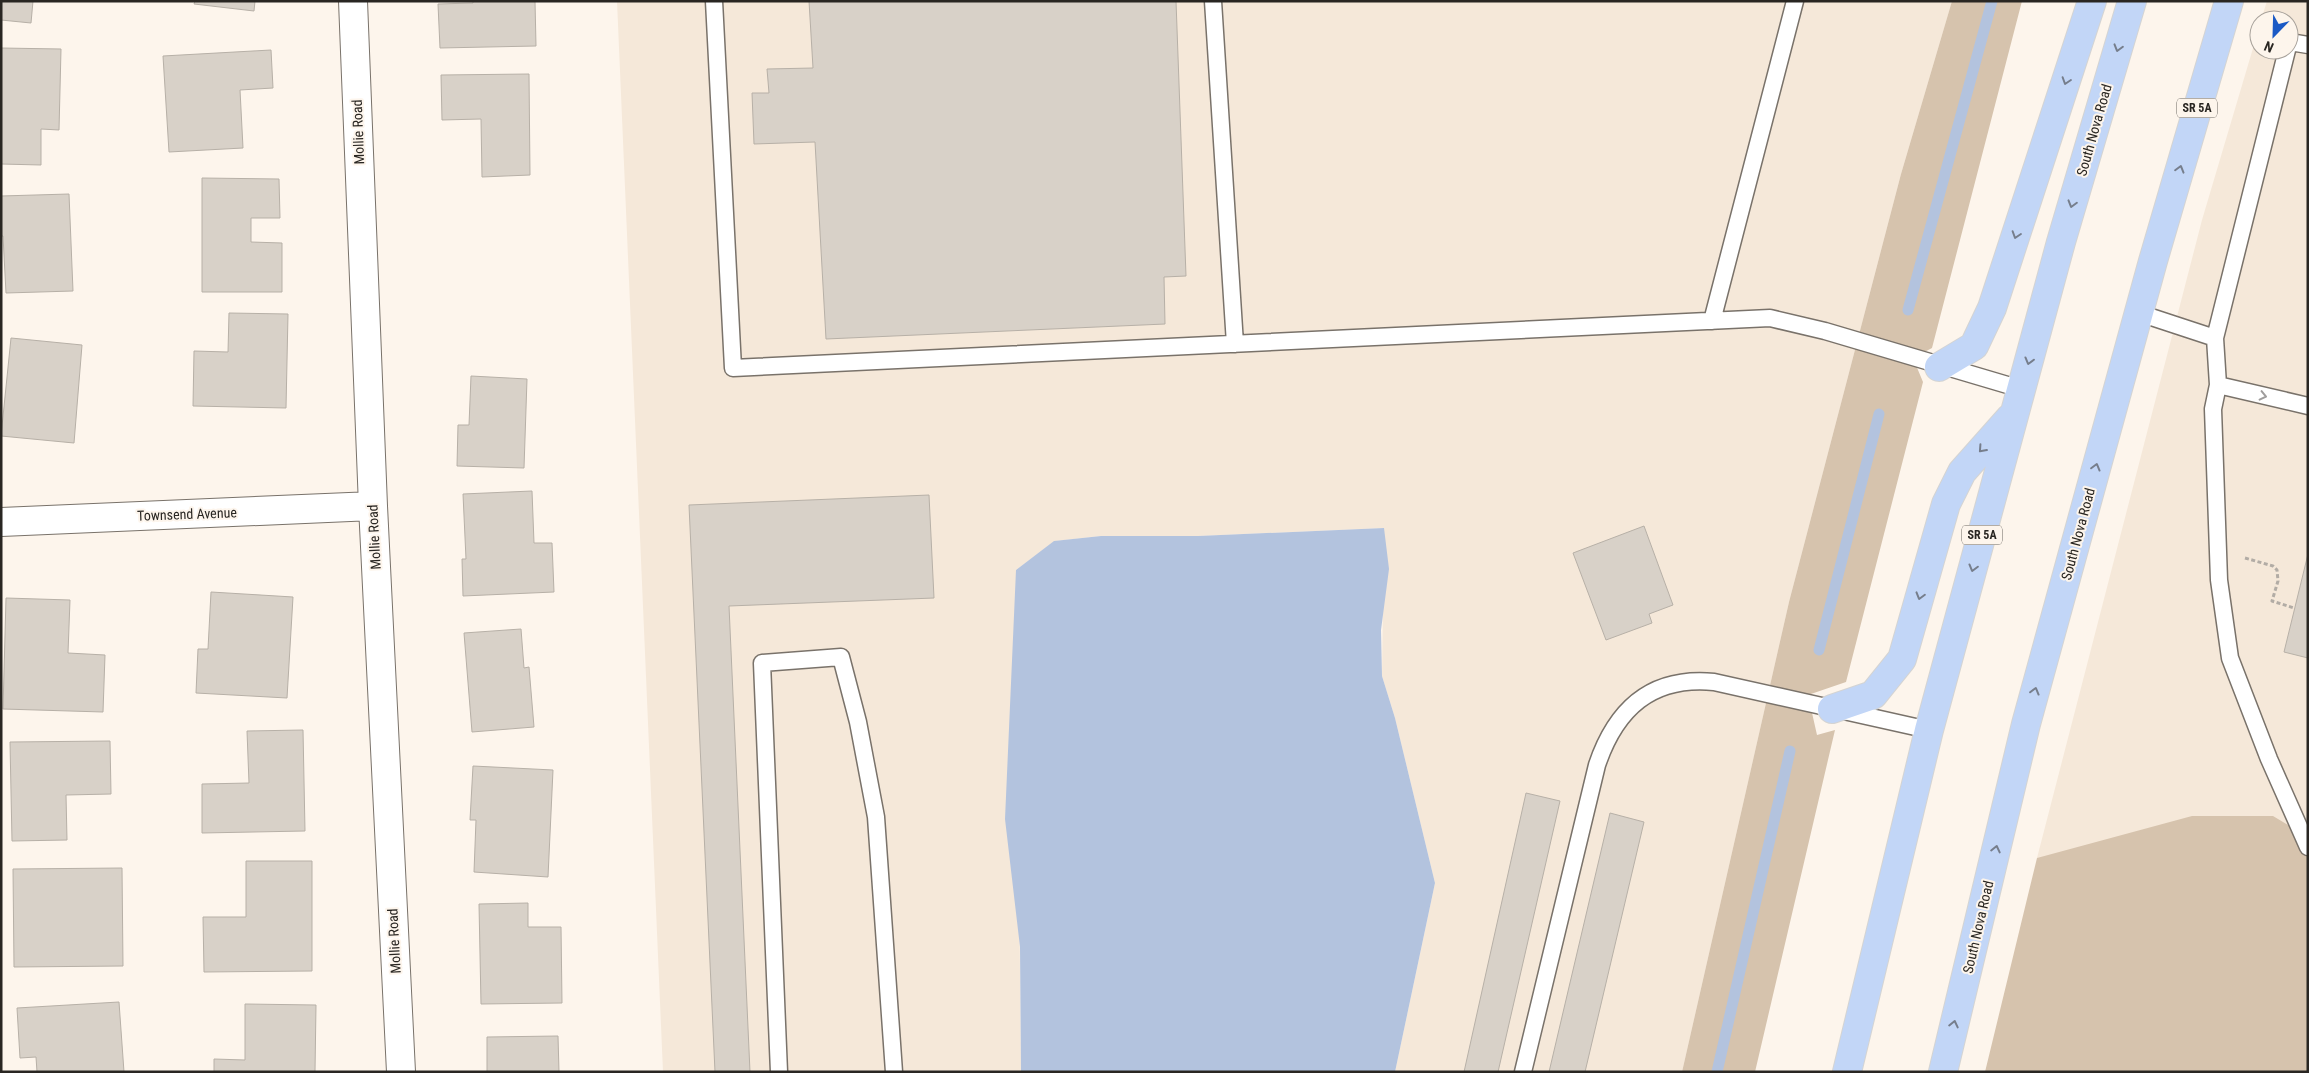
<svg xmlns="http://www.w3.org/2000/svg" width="2309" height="1073" font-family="'Roboto Condensed',sans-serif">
	<rect width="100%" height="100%" fill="#fdf5ec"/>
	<path fill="#f5e8d9" d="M617 1H1952L1901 174 1789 602 1682 1072H1395L1435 883 1395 718 1382 676 1384 528 1198 536H1101L1055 541 1016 570 1021 1072H663Z
		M2267 1H2308V837L2037 858 2202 220 2259 28V50H2289V20H2261Z"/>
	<path fill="#d6c3ad" d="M1952 1H2022L1932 348 1913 358 1923 382 1846 682 1808 695 1817 735 1835 730 1755 1072H1682L1789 602 1901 174Z
		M2192 816H2273L2308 837V1072H1985L2037 858Z"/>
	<path fill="#b3c3de" d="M1384 528 1389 569 1381 630 1382 676 1395 718 1435 883 1395 1072H1021L1020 947 1005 819 1016 570 1054 541 1101 536H1198Z"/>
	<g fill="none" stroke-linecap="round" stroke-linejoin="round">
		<path stroke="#b3c3de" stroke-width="11" d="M1908 310 1992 1
			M1819 650 1879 414
			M1717 1072 1790 751"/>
	</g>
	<path fill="#d8d1c8" stroke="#b7b0a7" d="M1 1H33L31 23 1 20Z
		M195 1H255L254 11 194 4Z
		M473 1H535L536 46 440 48 438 4 473 3Z
		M809 1H1176L1186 276 1164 277 1165 324 826 339 815 142 754 144 752 93H769L767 69 813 68Z
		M1 48 61 49 59 130 41 129V165L1 164Z
		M271 50 273 88 240 90 243 148 169 152 163 56Z
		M529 74 530 175 482 177 481 119 442 120 441 75Z
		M202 178 279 179 280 218H251V242L282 243V292H202Z
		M69 194 73 291 6 293 3 236H1V196Z
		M229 313 288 314 286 408 193 406 194 351 228 352Z
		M11 338 82 345 74 443 1 436Z
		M471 376 527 379 524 468 457 466 458 425H469Z
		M532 491 534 543H552L554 592 463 596 462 559H466L463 494Z
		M929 495 934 598 729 606 750 1072H715L689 505Z
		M1644 526 1673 605 1649 614 1652 623 1606 640 1573 553Z
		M2308 554V658L2284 652Z
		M211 592 293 597 287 698 196 693 198 649H208Z
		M6 598 70 600 68 653 105 655 103 712 3 709Z
		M521 629 524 668 529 667 534 727 472 732 464 633Z
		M303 730 305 831 202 833V784L249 783 247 731Z
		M110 741 111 794 66 795 67 840 12 841 10 742Z
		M473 766 553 770 548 877 474 872 476 820H470Z
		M1526 793 1560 801 1498 1072H1464Z
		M1610 813 1644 822 1585 1072H1549Z
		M246 861H312V971L204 972 203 917H246Z
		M122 868 123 966 14 967 13 869Z
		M528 903V927H561L562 1003 481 1004 479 904Z
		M119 1002 124 1072H37L36 1057 20 1058 17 1008Z
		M245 1004 316 1005 315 1072H214V1059L245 1060Z
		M558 1036 559 1072H487V1037Z"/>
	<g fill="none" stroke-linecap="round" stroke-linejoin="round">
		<defs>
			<path id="service" d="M714 1 733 368 1770 318 1825 331 2021 389
				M1213 1 1235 344
				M2289 44 2290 42 2308 45
				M2287 50 2215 338 2218 385 2213 409 2219 580 2230 658 2269 759 2308 847
				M2139 313 2215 338
				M1712 321 1795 1
				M2218 385 2308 406
				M779 1072 762 663 841 657 858 722 876 817 894 1072
				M1523 1072 1597 765C1616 709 1651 676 1714 682L1929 730"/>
			<path id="minor" d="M353 1 373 506 401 1072
				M1 522 373 506"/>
			<path id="primary" d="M1939 367 1974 346 1992 308 2092 1
				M1832 709 1873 695 1902 659 1946 504 1962 472 2010 418
				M1847 1072 1929 730 2061 242 2132 1
				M1943 1072 2026 724 2153 261 2229 1"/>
		</defs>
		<use href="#service" stroke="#79726a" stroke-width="19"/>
		<use href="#minor" stroke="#79726a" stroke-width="30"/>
		<use href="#primary" stroke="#d4d4d3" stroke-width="30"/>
		<path stroke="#b2aca5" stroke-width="3" stroke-dasharray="4 2.5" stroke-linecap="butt" d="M2245 558 2273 566 2277 570 2278 581 2272 601 2294 608"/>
		<use href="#service" stroke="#fff" stroke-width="16"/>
		<use href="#minor" stroke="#fff" stroke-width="28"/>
		<use href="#primary" stroke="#c2d6f7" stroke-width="28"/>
	</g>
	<defs><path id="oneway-chevron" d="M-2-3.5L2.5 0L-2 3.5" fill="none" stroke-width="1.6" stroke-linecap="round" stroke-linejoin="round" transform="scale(1.25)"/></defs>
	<g stroke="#767e8c">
		<use href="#oneway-chevron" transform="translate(2118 48) rotate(106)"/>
		<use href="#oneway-chevron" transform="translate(2066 81) rotate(108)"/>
		<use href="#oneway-chevron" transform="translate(2180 169) rotate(-74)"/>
		<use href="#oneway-chevron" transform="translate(2072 204) rotate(106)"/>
		<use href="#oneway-chevron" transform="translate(2016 235) rotate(108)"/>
		<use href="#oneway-chevron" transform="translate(2029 361) rotate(105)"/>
		<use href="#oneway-chevron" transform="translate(1982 449) rotate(132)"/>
		<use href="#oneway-chevron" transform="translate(2096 467) rotate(-75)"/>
		<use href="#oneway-chevron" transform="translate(1973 568) rotate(105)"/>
		<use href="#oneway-chevron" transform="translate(1920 596) rotate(106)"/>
		<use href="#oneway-chevron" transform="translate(2035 691) rotate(-75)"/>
		<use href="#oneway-chevron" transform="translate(1996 849) rotate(-77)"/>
		<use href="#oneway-chevron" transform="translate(1954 1024) rotate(-77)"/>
	</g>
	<use stroke="#9f9d9c" href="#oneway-chevron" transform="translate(2263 396) rotate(13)"/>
	<g text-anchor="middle" stroke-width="4" stroke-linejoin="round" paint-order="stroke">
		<g fill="#fdf5ec" stroke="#69645f" stroke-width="1">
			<rect x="2177" y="98.5" width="40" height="19" rx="4"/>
			<rect x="1962" y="525.5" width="40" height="19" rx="4"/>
		</g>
		<g font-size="12" font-weight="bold" fill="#292622">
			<text x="2197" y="112">SR 5A</text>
			<text x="1982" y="539">SR 5A</text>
		</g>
		<g font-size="14" fill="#292622" stroke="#fdf5ec">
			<text transform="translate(2094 130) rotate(-74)" y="5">South Nova Road</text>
			<text transform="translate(358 132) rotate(-92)" y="5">Mollie Road</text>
			<text transform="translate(187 514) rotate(-2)" y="5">Townsend Avenue</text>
			<text transform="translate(2078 534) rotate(-75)" y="5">South Nova Road</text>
			<text transform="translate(374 537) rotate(-93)" y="5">Mollie Road</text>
			<text transform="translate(1978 927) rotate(-77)" y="5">South Nova Road</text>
			<text transform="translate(394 941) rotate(-93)" y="5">Mollie Road</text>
		</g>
	</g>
	<rect width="2309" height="1073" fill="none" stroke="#292622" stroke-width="5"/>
	<g transform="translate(2274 35) rotate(203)"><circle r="24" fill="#fdf5ec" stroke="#a8a29b"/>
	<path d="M0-4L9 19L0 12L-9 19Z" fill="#1a59c5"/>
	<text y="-8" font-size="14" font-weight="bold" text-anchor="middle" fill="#292622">N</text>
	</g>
</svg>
